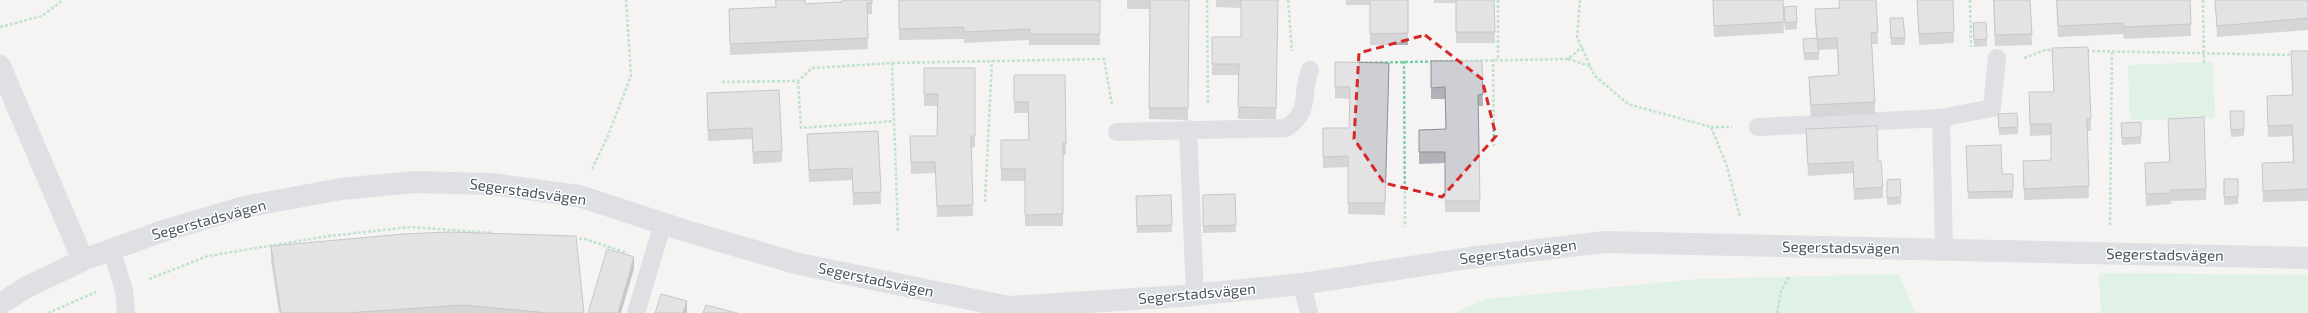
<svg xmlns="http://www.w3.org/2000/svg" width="2308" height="313" font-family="'Exo 2',sans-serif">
	<rect width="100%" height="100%" fill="#f5f3f3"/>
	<path fill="#c3f1d5" d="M2213 62 2215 118 2130 120 2128 65Z
		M2099 273 2308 275V313H2101Z
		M1899 274 1915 313H1454L1486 299 1699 279Z"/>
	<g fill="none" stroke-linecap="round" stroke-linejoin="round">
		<path stroke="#7ad0a6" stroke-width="2.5" stroke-dasharray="3 2" stroke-linecap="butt" d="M1207 0 1208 103
			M1288 0 1292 51
			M1498 0V59
			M1580 0 1577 37 1594 75 1628 104 1711 127 1727 166 1740 217
			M1970 0 1971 47
			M2203 0 2204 63
			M0 27 42 16 63 0
			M2087 51 2293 55
			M2024 58 2045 50H2056
			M1493 59 1494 146
			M1568 59 1590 66
			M1404 61 1405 227
			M892 63 1104 59 1112 105
			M1355 63 1568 59 1582 47
			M798 81 801 128 894 121
			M722 82 798 81 812 68 892 63 898 231
			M1711 127H1732
			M592 169 607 138 631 76 626 0
			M985 202 992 61
			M2110 225 2112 51
			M574 239H585L627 253
			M149 279 208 256 329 236 410 227 493 233
			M48 313 96 292
			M1777 313 1781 291 1789 276"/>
		<path stroke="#c1cad2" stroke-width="18" d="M1941 118 1992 108 1997 58
			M1758 127 1941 118 1944 250
			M1188 129 1195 295
			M1117 132 1286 128C1312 111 1300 95 1310 70
			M111 249 124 290 126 313
			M1302 284 1309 313
			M636 313 663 223"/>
		<path stroke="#c1cad2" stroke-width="22" d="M0 66 83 260
			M0 304 27 287 83 260 160 232 244 207 341 189 415 182 491 184 579 196 686 231 799 264 1009 307 1182 296 1302 284 1469 258 1605 242 2308 258"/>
	</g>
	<path fill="#b0b2b7" d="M775 0H805V4L842 2V0H872V14H867L868 49 730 55 729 9 776 7Z
		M899 0H1100V45H1029V40L964 43V39L899 40Z
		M1127 0H1189L1188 120 1149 119 1150 9H1127Z
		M1216 0H1278L1276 119H1238V75H1212V37H1241V8L1216 7Z
		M1346 0H1408V45H1370V5H1346Z
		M1434 0H1494L1495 43H1456V3H1434Z
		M1713 0H1783L1784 33 1714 37Z
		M1839 0H1876L1878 44H1872L1875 102V114L1811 117 1809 88V77L1838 75 1837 49 1819 50V60H1804L1803 39 1816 38 1815 9 1839 8Z
		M1917 0H1953L1954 43 1919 45Z
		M1993 0H2030L2032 45 1995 46Z
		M2056 0H2190L2191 36 2124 39 2123 34 2058 37Z
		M2215 0H2308V30L2217 37Z
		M1784 14 1797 22V29L1785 30Z
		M1890 18 1905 38V45H1891Z
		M1973 23 1987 39V46L1974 47Z
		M2052 48 2091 119V131H2087L2089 198 2024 200 2023 161 2051 160V135L2030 136 2029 92H2054Z
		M2291 51H2308V201L2263 202 2262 163 2293 162 2292 136 2268 137 2267 107V96L2292 95Z
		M1431 61H1482L1483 106H1478L1480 212H1445V163L1419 164V130L1446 129 1445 99H1431Z
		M1335 62 1389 63 1385 215 1348 214V167L1323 168V128H1349L1350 99 1335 98Z
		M924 68H975V147L971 148 973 216 937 217 935 173 911 174 910 136H937V106H924Z
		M1014 75H1065L1066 155H1063V226H1025V181H1001V140H1029L1028 113H1014Z
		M707 93 782 151V162L753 164 752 139 708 141Z
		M2230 111H2244V136L2231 137Z
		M1998 114 2018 127V134L1999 135Z
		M2168 119 2206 189V200L2171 201V204L2146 206 2145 163 2169 162Z
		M2141 122V144L2122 145 2121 123Z
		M1806 129 1878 161 1883 187V198L1854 200 1853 173 1808 176 1806 141Z
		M878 131 881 204 853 205 852 180 809 182 807 134Z
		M1966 153 2002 174H2013V198L1968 199Z
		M1900 179 1901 204 1887 205V180Z
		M2224 179H2238V204L2224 205Z
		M1235 194 1236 232 1203 233V195Z
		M1171 195 1172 232 1137 233 1136 203Z
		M271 246 584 313H279L271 261Z"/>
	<path fill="#909195" d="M634 257V269L621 313H618Z
		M687 301V313H683Z"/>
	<path fill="#cdcfd5" stroke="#909195" d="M776 0H805V4L842 2V0H872V3H867L868 38 730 44 729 9 776 7Z
		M899 0H1100V34H1029L1030 29 964 32V27L899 29Z
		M1150 0H1189L1188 108H1149Z
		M1241 0H1278L1276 108 1238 107 1239 64H1212V37H1241Z
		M1370 0H1408V33L1370 34Z
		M1456 0H1494L1495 32H1456Z
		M1713 0H1783L1784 22 1714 26Z
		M1839 0H1876L1878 32 1871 33 1875 102 1811 105 1809 77 1839 75 1837 38 1817 39 1815 9 1840 8Z
		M1917 0H1953L1954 32 1919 34Z
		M1994 0H2030L2032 34 1995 35Z
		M2057 0H2190L2191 24 2124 27 2123 23 2058 26Z
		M2215 0H2308V18L2217 26Z
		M1796 6 1797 22 1785 23 1784 7Z
		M1890 18H1903L1905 38H1891Z
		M1986 22 1987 39 1974 40 1973 23Z
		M1817 38 1819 53H1804L1803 39Z
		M2088 47 2091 119H2087L2089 186 2024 189 2023 161 2051 160V124H2030L2029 92H2054L2052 48Z
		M2291 51H2308V189L2263 191 2262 163 2294 162 2292 125 2268 126 2267 96 2293 95Z
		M1431 61H1482L1483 94 1478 95 1480 201H1445V152H1419V130L1446 129 1445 87 1431 88Z
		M1335 62 1389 63 1385 203H1348V156L1323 157V128H1349L1350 87H1335Z
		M924 68H975V136H971L973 205 937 206 935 162H911L910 136H937L938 94H924Z
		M1014 75H1065L1066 144 1063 143V214L1025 215V169H1001V140H1029L1028 102H1014Z
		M779 90 782 151 753 152 752 128 708 130 707 93Z
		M2230 111H2244V129L2231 130Z
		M2017 113 2018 127 1999 128 1998 114Z
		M2204 117 2206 189 2171 190V193L2146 194 2145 163 2170 162 2168 119Z
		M2141 122V137L2122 138 2121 123Z
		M1877 126 1878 161H1881L1883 187 1854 189 1853 162 1808 164 1806 129Z
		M878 131 881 192 853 193 852 168 809 170 807 134Z
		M2001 145 2002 174H2013V191L1968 192 1966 146Z
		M1900 179 1901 197 1887 198V180Z
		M2224 179H2238V197H2224Z
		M1235 194 1236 225 1203 226V195Z
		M1171 195 1172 225 1137 226 1136 196Z
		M448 232 576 236 584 313H549L463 305 346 313H281L271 246 404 234Z
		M607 249 634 257 618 313H588Z
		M661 294 687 301 683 313H655Z
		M706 305 737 313H703Z"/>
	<path d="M0 0H2308V313H0ZM1425 35 1482 79 1496 136 1442 197 1384 183 1354 139 1359 53Z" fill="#f5f3f3" fill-opacity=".55" fill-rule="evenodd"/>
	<path fill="none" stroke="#d62828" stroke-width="3" stroke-dasharray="8 5" stroke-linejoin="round" d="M1425 35 1482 79 1496 136 1442 197 1384 183 1354 139 1359 53Z"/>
	<g text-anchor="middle" stroke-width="3" stroke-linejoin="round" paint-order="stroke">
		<g font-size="15" fill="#4a5661" stroke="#fff">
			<text transform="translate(528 192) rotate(8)" y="5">Segerstadsvägen</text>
			<text transform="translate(209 220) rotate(-15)" y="5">Segerstadsvägen</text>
			<text transform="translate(1841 248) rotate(1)" y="5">Segerstadsvägen</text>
			<text transform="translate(1518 252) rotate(-7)" y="5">Segerstadsvägen</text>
			<text transform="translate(2165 255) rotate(1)" y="5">Segerstadsvägen</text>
			<text transform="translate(876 280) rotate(12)" y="5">Segerstadsvägen</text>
			<text transform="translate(1197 294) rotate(-5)" y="5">Segerstadsvägen</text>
		</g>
	</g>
</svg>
